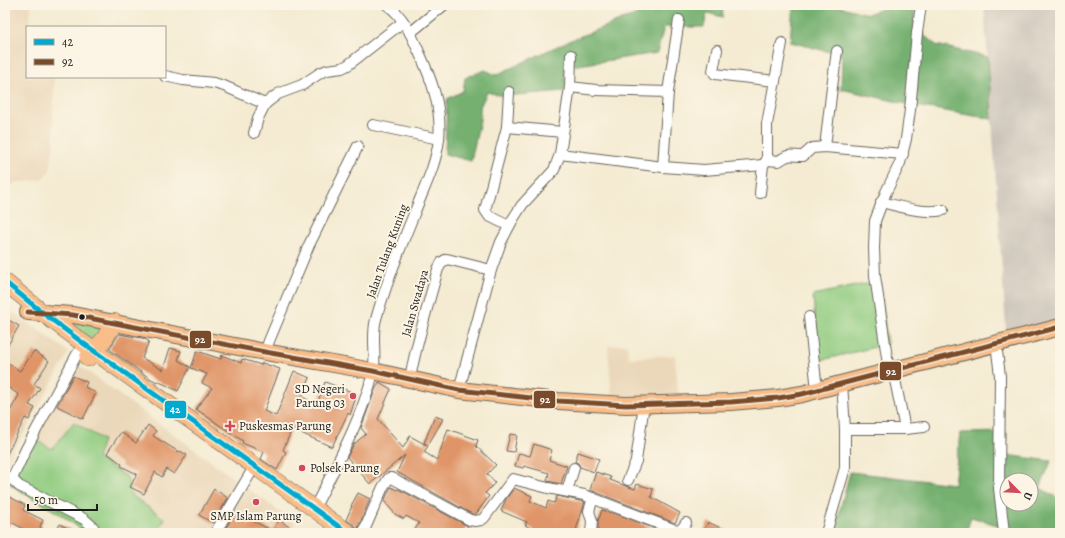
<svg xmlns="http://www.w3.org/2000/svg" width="1065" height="538" viewBox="0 0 1065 538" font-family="Alegreya,serif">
	<rect width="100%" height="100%" fill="#fcf5e5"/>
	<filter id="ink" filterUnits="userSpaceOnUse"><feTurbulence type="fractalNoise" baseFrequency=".025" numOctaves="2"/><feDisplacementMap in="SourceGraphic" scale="8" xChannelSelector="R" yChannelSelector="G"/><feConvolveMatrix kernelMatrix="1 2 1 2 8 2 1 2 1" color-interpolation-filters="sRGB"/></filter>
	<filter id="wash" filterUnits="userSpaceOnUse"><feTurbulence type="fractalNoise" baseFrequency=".012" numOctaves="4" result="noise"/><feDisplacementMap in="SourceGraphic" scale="16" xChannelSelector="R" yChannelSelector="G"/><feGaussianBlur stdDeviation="0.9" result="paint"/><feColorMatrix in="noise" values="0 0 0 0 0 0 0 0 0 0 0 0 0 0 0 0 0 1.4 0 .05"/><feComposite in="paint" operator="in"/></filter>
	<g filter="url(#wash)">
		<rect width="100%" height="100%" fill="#f4ebd2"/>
		<g fill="#ebd8ba">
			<polygon points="5,5 31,5 29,27 27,27 27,77 54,77 53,118 54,142 50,170 41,180 14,183 5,193"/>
			<polygon points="5,307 69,352 5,467"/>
			<polygon points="627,344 629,358 675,355 679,402 612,403 608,346"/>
			<polygon points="73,361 295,523 290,533 156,533 165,519 131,495 127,477 97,458 52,449 31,437"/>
		</g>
		<polygon fill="#cbc3b8" points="984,5 1060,5 1060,327 1007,343"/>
		<g fill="#91cc81" stroke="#56744e">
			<polygon points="880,281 887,344 818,361 813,295"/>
			<polygon points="72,319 102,325 104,331 96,342 68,325"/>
			<polygon points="74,422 103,440 97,458 127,477 131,495 165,519 156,533 86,533 63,516 6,482 31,437 52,449"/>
		</g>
		<g fill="#74b06f" stroke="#486646" fill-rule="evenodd">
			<polygon points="660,5 722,5 723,17 707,13 704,27 664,27 657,53 565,67 565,91 503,96 487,92 480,107 480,120 471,161 445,154 447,99 463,91 465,78 485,70 496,75 566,42"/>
			<polygon points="793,5 834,5 868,14 891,5 914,5 915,28 936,45 988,57 992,119 916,106 841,89 842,55 790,42"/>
			<path d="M1006 432V455L1051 461 1040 488 1060 499V533H1010V529L971 517 966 533H834L850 472 954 484 960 433ZM1007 480H1031V504H1007Z"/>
		</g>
		<g id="blocks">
			<g fill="#e09567">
				<polygon points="5,318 19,326 5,350"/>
				<polygon points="119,334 142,338 149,341 142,358 163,370 170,348 181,351 178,360 190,367 178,391 166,385 157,381 157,382 151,379 109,349"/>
				<polygon points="34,351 49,361 34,384 40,388 29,405 35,408 29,420 25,418 5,458 5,420 19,395 5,385 5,361 20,371"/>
				<polygon points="197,351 221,359 222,355 241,363 242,359 261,365 262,363 280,369 264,411 276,416 294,371 310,378 302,397 317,404 325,382 357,394 350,415 348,413 332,447 292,429 283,450 286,452 277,470 261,459 264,452 242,443 243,441 196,409 212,388 202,383 207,374 191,368"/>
				<polygon points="73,376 87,382 85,387 96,393 83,419 57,406"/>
				<polygon points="379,382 391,389 378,419 403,448 410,436 428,446 424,452 437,460 448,429 478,440 476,446 496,465 487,474 495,483 485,493 489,496 476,514 472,514 397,472 405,455 370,484 347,457 354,444 366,434 361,428 375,390"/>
				<polygon points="435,416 443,419 428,445 424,443"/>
				<polygon points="148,425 156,431 153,436 179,452 180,451 187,455 174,474 166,469 162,477 155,472 144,494 130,487 137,474 121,466 122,464 107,453 121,432 136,443"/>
				<polygon points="510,434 517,435 514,452 506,451"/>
				<polygon points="534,444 552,450 549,460 567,466 561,484 547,481 549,473 524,466 523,468 515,466 519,453 530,456"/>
				<polygon points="578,452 599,459 594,472 580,467 578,463 575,462"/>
				<polygon points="596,472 611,477 610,480 626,486 635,489 637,484 653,489 651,497 680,513 675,523 590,490"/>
				<polygon points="391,487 397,490 398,489 468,526 463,533 413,533 419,523 406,516 404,519 396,515 384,501"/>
				<polygon points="514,488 532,496 530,501 546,508 548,501 554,503 557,496 585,502 575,533 533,533 534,530 525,525 527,522 501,511 506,499"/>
				<polygon points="214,489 228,498 213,523 199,515"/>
				<polygon points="358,493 370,499 357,530 354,525 346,520 352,506 351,506"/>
				<polygon points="8,496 25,505 23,510 43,520 40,527 49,533 31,533 11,522 5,532 5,502"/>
				<polygon points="602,510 625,517 665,533 598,533 598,521"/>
				<polygon points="235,512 273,531 279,520 299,533 223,533"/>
				<polygon points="708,522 732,533 703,533"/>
				<polygon points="60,524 76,533 55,533"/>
			</g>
		</g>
	</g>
	<g filter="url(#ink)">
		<use href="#blocks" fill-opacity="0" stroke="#68645c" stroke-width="1"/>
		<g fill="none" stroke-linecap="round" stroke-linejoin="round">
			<g stroke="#68645c" stroke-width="12">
				<g id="minor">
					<polyline points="410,33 444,5"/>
					<polyline points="717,50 713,71 715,74 775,81"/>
					<polyline points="165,76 183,80 214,83 224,86 265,104 278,94 302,85 320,73 327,70 342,68 348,65 403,22"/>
					<polyline points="570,87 596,90 668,92"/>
					<polyline points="509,92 507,127 485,210 489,216 509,226"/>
					<polyline points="373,125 439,139"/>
					<polyline points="507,127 563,132"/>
					<polyline points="254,133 258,118 265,104"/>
					<polyline points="825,147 832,87 837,51"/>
					<polyline points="560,154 663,167 704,170 763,165"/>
					<path d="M767 160 779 161C790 153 791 156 803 156L812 148 825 147 903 154"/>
					<polyline points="663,167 668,92 679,20"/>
					<polyline points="760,193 763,165 767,160 767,124 782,43"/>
					<path d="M881 202C902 207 923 214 943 210"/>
					<polyline points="809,317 817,390"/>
					<polyline points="996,343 1000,376 999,488 1004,533"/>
					<polyline points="265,352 269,341 309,245 358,146"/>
					<polyline points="893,370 905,429"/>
					<polyline points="889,371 875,276 874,248 875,221 886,192 900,163 906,139 910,110 917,33 921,5"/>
					<path d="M410 378C417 341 428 305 438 269L442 262 447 259 491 270"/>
					<polyline points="459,390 491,270 501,242 513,219 522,205 554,170 560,154 570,87 571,55"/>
					<polyline points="845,429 905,429 924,427"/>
					<polyline points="12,479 19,486 84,519 93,527 97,533"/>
					<polyline points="5,480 12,479 26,449 83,343"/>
					<polyline points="628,480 636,461 644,404"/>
					<polyline points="567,491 574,468"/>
					<path d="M314 509C336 465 361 421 373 373 377 355 371 337 376 319 386 284 400 248 414 214 423 190 436 166 439 139 442 108 432 80 419 52 412 36 403 15 387 5"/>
					<polyline points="215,533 250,474"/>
					<polyline points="363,533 383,487 389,478 392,478 470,520 475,521 481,520 484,518 513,479 548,488 584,495 678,531 681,530 686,523"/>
					<polyline points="591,533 592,521 589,511 593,498"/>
					<polyline points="826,533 845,468 845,429 842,383"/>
				</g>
			</g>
			<g stroke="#68645c" stroke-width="18">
				<polyline id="primary" points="28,312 73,315 265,352 373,371 459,390 558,401 626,405 731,402 778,398 802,394 1060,327"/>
			</g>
			<g stroke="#68645c" stroke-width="18">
				<g id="trunk">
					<polyline points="5,282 43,313 83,343 348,533"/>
					<polyline points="88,358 105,338 114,322"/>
				</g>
			</g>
			<use href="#minor" stroke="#fff" stroke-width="10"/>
			<use href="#primary" stroke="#f8bd89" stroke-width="16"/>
			<use href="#trunk" stroke="#f8bd89" stroke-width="17"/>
			<g stroke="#fcf5e5" stroke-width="8">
				<polyline id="bus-1" points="5,282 43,313 83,343 348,533"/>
			</g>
			<g stroke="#fcf5e5" stroke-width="8">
				<polyline id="bus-2" points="28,312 73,315 265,352 373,371 459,390 558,401 626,405 731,402 778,398 802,394 1060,327"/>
			</g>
			<use href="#bus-1" stroke="#00a9ce" stroke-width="5"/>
			<use href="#bus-2" stroke="#7a4b2a" stroke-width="5"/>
		</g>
	</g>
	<circle fill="#1c1c1c" stroke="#fcf5e5" stroke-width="1.5" cx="82" cy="317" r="3.5"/>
	<g fill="#d1495b" stroke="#fcf5e5" stroke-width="1.5">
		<circle cx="353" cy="396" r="4"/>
		<path d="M228 420h4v4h4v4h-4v4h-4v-4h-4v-4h4z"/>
		<circle cx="302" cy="468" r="4"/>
		<circle cx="256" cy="502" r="4"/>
	</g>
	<g text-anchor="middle" stroke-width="4" stroke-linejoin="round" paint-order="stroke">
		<g font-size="12" fill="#1c1c1c" stroke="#fcf5e5">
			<text transform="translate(387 251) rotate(-70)" y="4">Jalan Tulang Kuning</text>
			<text transform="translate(415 303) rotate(-74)" y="4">Jalan Swadaya</text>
		</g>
		<g font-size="12" fill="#1c1c1c" stroke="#fcf5e5" text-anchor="start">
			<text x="345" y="393" text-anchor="end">SD Negeri<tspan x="345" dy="14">Parung 03</tspan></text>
			<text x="239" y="430">Puskesmas Parung</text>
			<text x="310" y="472">Polsek Parung</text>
			<text x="256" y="520" text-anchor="middle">SMP Islam Parung</text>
		</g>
	</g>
	<g stroke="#fcf5e5" stroke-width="1.5">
		<rect x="189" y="330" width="23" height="19" rx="4" fill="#7a4b2a"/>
		<rect x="879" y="361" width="23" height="20" rx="4" fill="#7a4b2a"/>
		<rect x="533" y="390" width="23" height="19" rx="4" fill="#7a4b2a"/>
		<rect x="164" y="400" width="23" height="19" rx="4" fill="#00a9ce"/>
	</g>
	<g font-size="11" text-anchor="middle" font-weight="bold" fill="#fff">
		<text x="200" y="343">92</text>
		<text x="891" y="375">92</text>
		<text x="545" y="403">92</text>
		<text x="175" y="413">42</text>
	</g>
	<rect width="1065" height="538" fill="none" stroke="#fcf5e5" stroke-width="20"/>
	<rect x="26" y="26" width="140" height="52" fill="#fcf5e5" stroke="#a29e95"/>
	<rect x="34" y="39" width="20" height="6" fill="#00a9ce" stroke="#a29e95"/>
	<text x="62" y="46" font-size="12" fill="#1c1c1c">42</text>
	<rect x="34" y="59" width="20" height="6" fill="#7a4b2a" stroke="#a29e95"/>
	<text x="62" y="66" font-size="12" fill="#1c1c1c">92</text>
	<g transform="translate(1019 492) rotate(114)"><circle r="19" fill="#fcf5e5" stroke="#a29e95"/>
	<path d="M0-3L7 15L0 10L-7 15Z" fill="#d1495b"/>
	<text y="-6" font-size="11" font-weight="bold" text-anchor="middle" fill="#1c1c1c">U</text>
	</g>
	<path d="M28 504v6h69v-6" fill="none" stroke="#1c1c1c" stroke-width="2"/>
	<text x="34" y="504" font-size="12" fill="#1c1c1c" stroke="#fcf5e5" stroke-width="3" paint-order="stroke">50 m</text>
</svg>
